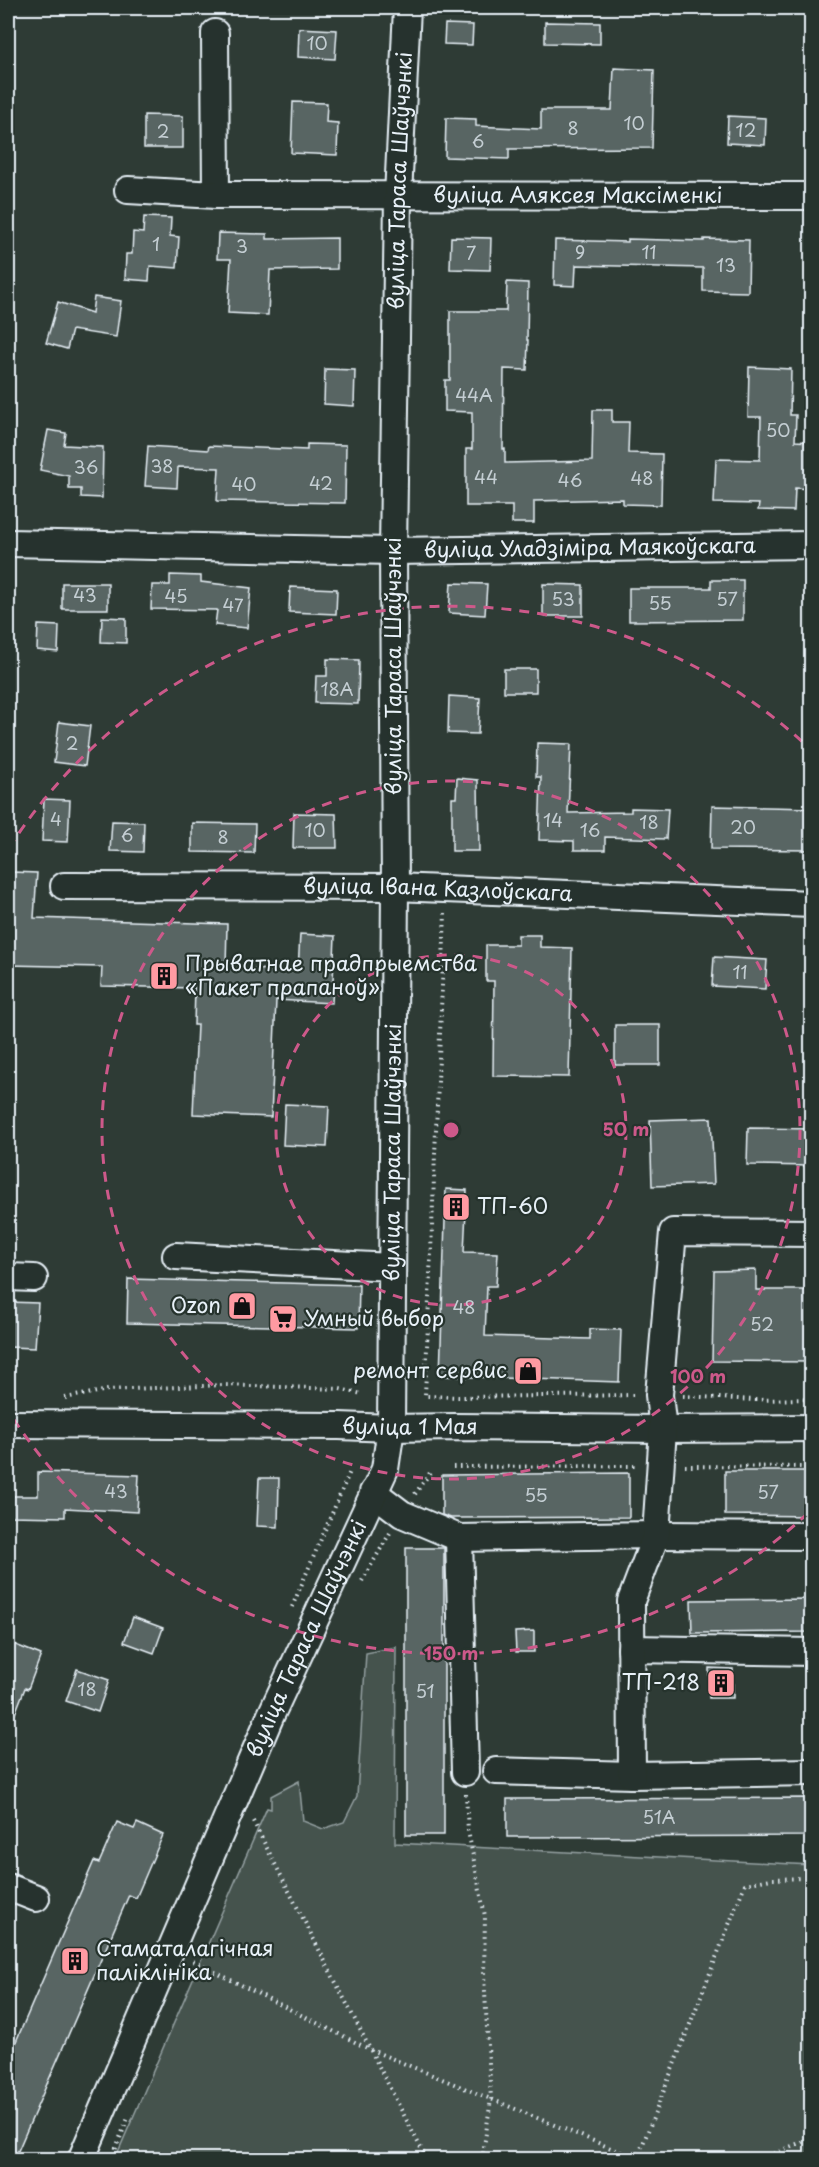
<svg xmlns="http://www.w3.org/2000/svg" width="819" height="2167" viewBox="0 0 819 2167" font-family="'Playpen Sans',sans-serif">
	<rect width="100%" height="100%" fill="#2e3b35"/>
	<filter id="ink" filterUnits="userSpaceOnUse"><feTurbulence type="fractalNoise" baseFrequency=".0167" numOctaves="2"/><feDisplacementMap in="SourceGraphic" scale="12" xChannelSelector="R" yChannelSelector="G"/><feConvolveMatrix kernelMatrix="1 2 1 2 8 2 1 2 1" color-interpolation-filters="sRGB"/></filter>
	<g filter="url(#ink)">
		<polygon fill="#45524e" stroke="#96a2a3" stroke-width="1.5" points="396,1647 395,1843 811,1865 811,2159 115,2159 267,1808 271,1809 271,1796 299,1781 303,1821 323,1829 344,1822 357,1796 366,1653"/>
		<g fill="#596563" stroke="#e8f1f8" stroke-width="1.5">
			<polygon points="545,22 600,23 600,44 545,43"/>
			<polygon points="445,24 473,25 472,45 444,44"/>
			<polygon points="299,28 337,30 335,59 298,57"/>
			<polygon points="614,68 654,70 652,148 509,149 509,159 445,157 446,118 476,119 476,126 541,129 541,110 612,110"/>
			<polygon points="293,102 327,103 326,122 338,123 337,155 291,153"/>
			<polygon points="144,115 183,116 183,148 144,148"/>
			<polygon points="728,116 766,118 765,145 727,143"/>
			<polygon points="144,217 171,218 170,236 179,237 177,268 150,266 149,281 125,279 126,254 132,254 133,232 143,233"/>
			<polygon points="218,233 267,234 267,239 337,238 337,269 270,270 268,315 228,313 231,259 217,259"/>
			<polygon points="451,237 491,238 490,270 450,269"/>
			<polygon points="628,239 704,241 704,239 749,240 748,292 703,291 703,268 576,265 575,286 554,285 555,240 628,242"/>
			<polygon points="507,282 528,283 527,340 528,340 527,370 504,369 503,449 505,449 505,463 592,461 593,410 612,410 612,422 629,422 628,453 662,454 661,505 623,504 623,499 534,501 534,523 512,523 512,506 466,506 466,449 472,449 472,412 445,411 445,380 450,380 450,311 506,311"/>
			<polygon points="94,297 121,301 116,337 72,330 67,349 46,343 58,302 92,313"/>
			<polygon points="749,367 791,369 790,415 796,415 795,441 812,442 812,489 795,488 794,511 758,510 759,504 714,503 716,459 760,460 761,417 748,417"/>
			<polygon points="325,369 355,370 354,406 324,404"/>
			<polygon points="48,430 66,433 64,445 103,447 102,498 81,497 81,489 69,489 69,476 40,470"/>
			<polygon points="307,444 346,445 345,503 217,501 219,468 178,467 177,488 145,486 148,446 208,450 209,446 307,450"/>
			<polygon points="170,575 201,576 201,582 251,588 247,628 215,625 217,610 151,609 152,585 170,585"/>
			<polygon points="711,580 743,580 743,620 629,621 629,588 711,588"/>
			<rect x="62" y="583" width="46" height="26"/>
			<polygon points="451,583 487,584 485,615 449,613"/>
			<polygon points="543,584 583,585 583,616 543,616"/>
			<polygon points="290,587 337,589 336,614 289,612"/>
			<polygon points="102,617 126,618 126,643 101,642"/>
			<polygon points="38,625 59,626 58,652 37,650"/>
			<polygon points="327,659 359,660 358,704 315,703 316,676 327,676"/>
			<rect x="504" y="669" width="32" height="23"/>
			<polygon points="449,696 480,698 478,734 448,733"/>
			<polygon points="59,722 90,726 85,766 54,762"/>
			<polygon points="537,743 571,744 568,813 631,812 631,808 668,809 666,839 605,837 605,850 574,850 574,841 539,840 541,777 536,777"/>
			<polygon points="457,778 478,780 479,851 452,851 452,798 456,798"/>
			<polygon points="44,799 70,800 68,842 42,841"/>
			<polygon points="712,806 812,808 812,850 711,849"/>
			<polygon points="294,813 336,814 337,848 293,848"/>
			<polygon points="112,821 144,822 143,852 110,851"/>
			<polygon points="192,823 255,824 254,853 192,852"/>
			<polygon points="12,872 37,873 34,918 227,924 226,968 298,971 300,934 335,936 332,1003 276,1000 271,1117 193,1114 197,1025 194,1025 195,988 101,986 102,967 8,965 8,917 10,917"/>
			<polygon points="518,935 540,935 540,947 572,948 569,1077 493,1076 494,981 486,981 486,945 518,945"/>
			<polygon points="714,957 767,960 765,989 712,986"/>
			<rect x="615" y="1025" width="45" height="40"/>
			<polygon points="285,1104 329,1106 327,1147 283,1145"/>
			<polygon points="711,1118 714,1184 652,1186 650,1120"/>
			<polygon points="748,1128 812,1129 812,1166 747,1165"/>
			<polygon points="446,1189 467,1190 464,1252 498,1253 496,1286 487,1286 485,1336 590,1339 590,1329 621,1330 619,1382 440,1376"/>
			<polygon points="756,1270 756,1290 812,1290 812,1362 712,1361 714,1271"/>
			<polygon points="128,1279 359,1285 358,1328 127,1323"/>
			<polygon points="8,1302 38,1303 35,1348 8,1347"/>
			<polygon points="725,1471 812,1471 812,1516 725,1515"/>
			<polygon points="38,1472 139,1475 137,1512 65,1508 65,1517 8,1516 8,1496 38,1496"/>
			<polygon points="629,1473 629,1517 451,1518 442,1515 442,1475"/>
			<polygon points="259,1478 279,1478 278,1527 257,1526"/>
			<rect x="406" y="1548" width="38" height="287"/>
			<polygon points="812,1599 812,1632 692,1633 691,1600"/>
			<polygon points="133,1617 163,1628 154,1653 124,1642"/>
			<polygon points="534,1631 534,1652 516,1652 515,1632"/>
			<polygon points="8,1642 41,1655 28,1689 25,1688 9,1729"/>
			<polygon points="709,1668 733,1669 733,1698 709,1698"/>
			<polygon points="77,1669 109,1680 98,1712 66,1701"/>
			<polygon points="812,1798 812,1836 507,1837 507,1799"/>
			<polygon points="117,1822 134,1829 137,1823 163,1835 136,1898 129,1895 14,2160 8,2160 8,2060 94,1861 99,1863"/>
		</g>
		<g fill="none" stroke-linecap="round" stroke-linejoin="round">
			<g stroke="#e8f1f8" stroke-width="30">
				<g id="minor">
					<polyline points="215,33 216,195"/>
					<path id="s1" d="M128 190 216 195 812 196"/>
					<path id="s2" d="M8 543 393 551 812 545"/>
					<path id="s3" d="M64 886 395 887 812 904"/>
					<polyline points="176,1256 392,1267"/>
					<polyline points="8,1277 34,1278"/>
					<path id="s4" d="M8 1424 339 1426 391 1428 455 1427 663 1429 812 1428"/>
					<polyline points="373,1492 402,1514 459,1538 656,1535 812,1536"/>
					<polyline points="459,1538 465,1772"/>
					<polyline points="631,1649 812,1652"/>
					<polyline points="496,1771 632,1775 812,1772"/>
					<polyline points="632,1775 631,1601 656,1535 663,1429 659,1395 673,1232 812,1233"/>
					<polyline points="8,1887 36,1898"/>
					<path id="s5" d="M81 2160 270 1717 385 1469 391 1428 395 887 393 551 398 196 407 8"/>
				</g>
			</g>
			<g stroke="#e8f1f8" stroke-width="4" stroke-dasharray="1.5 4.5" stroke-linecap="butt">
				<polyline points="445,913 425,1396 458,1397 637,1395"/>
				<polyline points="683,1396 755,1400 812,1399"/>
				<polyline points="65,1398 108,1390 224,1385 340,1389 362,1394"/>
				<polyline points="685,1466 812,1467"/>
				<polyline points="453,1467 638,1466"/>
				<polyline points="415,1494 432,1470"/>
				<polyline points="362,1581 390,1533"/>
				<polyline points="292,1607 351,1469"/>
				<polyline points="466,1794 468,1831 485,1916 484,1975 491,2099 482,2160"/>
				<polyline points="253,1821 427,2160"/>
				<polyline points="193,1961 371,2050 640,2160"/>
				<polyline points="637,2159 745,1884 771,1879 812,1878"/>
				<polyline points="111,2160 128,2118"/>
				<polyline points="757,2160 812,2138"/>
			</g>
			<use href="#minor" stroke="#26332d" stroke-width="26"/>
		</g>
	</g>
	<g fill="none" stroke="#cd598a" stroke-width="3" stroke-dasharray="10 8">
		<circle cx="451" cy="1130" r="175"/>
		<circle cx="451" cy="1130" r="349"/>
		<path d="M808 1513A524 524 0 0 1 9 1412M9 848A524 524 0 0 1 808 747"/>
	</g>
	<defs>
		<g id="building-square" transform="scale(1.5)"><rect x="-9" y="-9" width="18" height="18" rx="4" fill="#ff9aa2" stroke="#26332d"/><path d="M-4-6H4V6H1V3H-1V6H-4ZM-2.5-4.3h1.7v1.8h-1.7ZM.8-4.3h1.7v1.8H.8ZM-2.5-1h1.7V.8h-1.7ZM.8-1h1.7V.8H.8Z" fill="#111"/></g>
		<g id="shop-square" transform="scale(1.5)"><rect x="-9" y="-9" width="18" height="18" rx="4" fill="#ff9aa2" stroke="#26332d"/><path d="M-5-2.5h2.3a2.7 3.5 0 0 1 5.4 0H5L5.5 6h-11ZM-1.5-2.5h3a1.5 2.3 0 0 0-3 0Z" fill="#111"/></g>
		<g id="supermarket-square" transform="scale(1.5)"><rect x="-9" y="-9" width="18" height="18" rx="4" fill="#ff9aa2" stroke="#26332d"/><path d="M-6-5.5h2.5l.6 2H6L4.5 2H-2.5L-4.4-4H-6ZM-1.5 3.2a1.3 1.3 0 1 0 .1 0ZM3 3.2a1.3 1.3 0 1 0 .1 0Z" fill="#111"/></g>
	</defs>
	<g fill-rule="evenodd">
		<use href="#building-square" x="164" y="976"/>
		<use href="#building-square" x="456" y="1207"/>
		<use href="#shop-square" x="242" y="1306"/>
		<use href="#supermarket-square" x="283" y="1319"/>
		<use href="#shop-square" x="528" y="1371"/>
		<use href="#building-square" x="721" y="1683"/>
		<use href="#building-square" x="75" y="1961"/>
	</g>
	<g text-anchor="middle" stroke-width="4.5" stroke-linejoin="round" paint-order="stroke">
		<g font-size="18" fill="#c4ced3">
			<text x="317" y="50">10</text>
			<text x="634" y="130">10</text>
			<text x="573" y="135">8</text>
			<text x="746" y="137">12</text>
			<text x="163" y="138">2</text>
			<text x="478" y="148">6</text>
			<text x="156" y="251">1</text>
			<text x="242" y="253">3</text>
			<text x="580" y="259">9</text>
			<text x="649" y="259">11</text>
			<text x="471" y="260">7</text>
			<text x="726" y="272">13</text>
			<text x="474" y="402">44А</text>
			<text x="778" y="437">50</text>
			<text x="162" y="473">38</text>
			<text x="86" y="474">36</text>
			<text x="486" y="484">44</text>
			<text x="642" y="485">48</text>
			<text x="570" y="487">46</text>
			<text x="321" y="490">42</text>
			<text x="244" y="491">40</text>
			<text x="85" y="602">43</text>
			<text x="176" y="603">45</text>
			<text x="563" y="606">53</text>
			<text x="727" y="606">57</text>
			<text x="660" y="610">55</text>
			<text x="233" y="612">47</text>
			<text x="337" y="696">18А</text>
			<text x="72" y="750">2</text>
			<text x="56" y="826">4</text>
			<text x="553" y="827">14</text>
			<text x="649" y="829">18</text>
			<text x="743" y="834">20</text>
			<text x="315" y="837">10</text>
			<text x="590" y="837">16</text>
			<text x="127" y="842">6</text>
			<text x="223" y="844">8</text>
			<text x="740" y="979">11</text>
			<text x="464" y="1314">48</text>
			<text x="762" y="1331">52</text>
			<text x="116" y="1498">43</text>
			<text x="768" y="1499">57</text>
			<text x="536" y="1502">55</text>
			<text x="87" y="1696">18</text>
			<text x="425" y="1698">51</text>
			<text x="659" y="1824">51А</text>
		</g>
		<g font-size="21" fill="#e8f1f8" stroke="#26332d">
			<text dy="7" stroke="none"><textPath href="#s5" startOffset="2044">вуліца Тараса Шаўчэнкі</textPath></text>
			<text dy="7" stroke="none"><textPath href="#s1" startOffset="450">вуліца Аляксея Максіменкі</textPath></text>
			<text dy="7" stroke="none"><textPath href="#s2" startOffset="582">вуліца Уладзіміра Маякоўскага</textPath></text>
			<text transform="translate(394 666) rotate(-90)" y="7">вуліца Тараса Шаўчэнкі</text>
			<text dy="7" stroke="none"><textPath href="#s3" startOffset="374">вуліца Івана Казлоўскага</textPath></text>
			<text dy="7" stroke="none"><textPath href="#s5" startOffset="1072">вуліца Тараса Шаўчэнкі</textPath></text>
			<text dy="7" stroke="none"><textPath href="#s4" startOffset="402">вуліца 1 Мая</textPath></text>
			<text dy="7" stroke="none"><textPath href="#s5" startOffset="568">вуліца Тараса Шаўчэнкі</textPath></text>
		</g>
		<g font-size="21" fill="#e8f1f8" stroke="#26332d" text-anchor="start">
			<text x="185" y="971">Прыватнае прадпрыемства<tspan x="185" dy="24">«Пакет прапаноў»</tspan></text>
			<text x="477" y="1214">ТП-60</text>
			<text x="221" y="1313" text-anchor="end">Ozon</text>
			<text x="304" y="1326">Умный выбор</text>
			<text x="507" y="1378" text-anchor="end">ремонт сервис</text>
			<text x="700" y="1690" text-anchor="end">ТП-218</text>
			<text x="96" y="1956">Стаматалагічная<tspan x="96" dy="24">паліклініка</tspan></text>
		</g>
	</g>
	<circle cx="451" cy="1130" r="9" fill="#cd598a" stroke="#26332d" stroke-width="3"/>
	<g font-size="18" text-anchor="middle" font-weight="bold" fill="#cd598a" stroke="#26332d" stroke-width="4.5" stroke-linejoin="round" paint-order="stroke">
		<text x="626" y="1136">50 m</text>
		<text x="698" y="1383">100 m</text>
		<text x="451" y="1660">150 m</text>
	</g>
	<rect width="819" height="2167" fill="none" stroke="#26332d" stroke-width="30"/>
	<rect x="15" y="15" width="789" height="2137" fill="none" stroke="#e8f1f8" stroke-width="2" filter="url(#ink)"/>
</svg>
